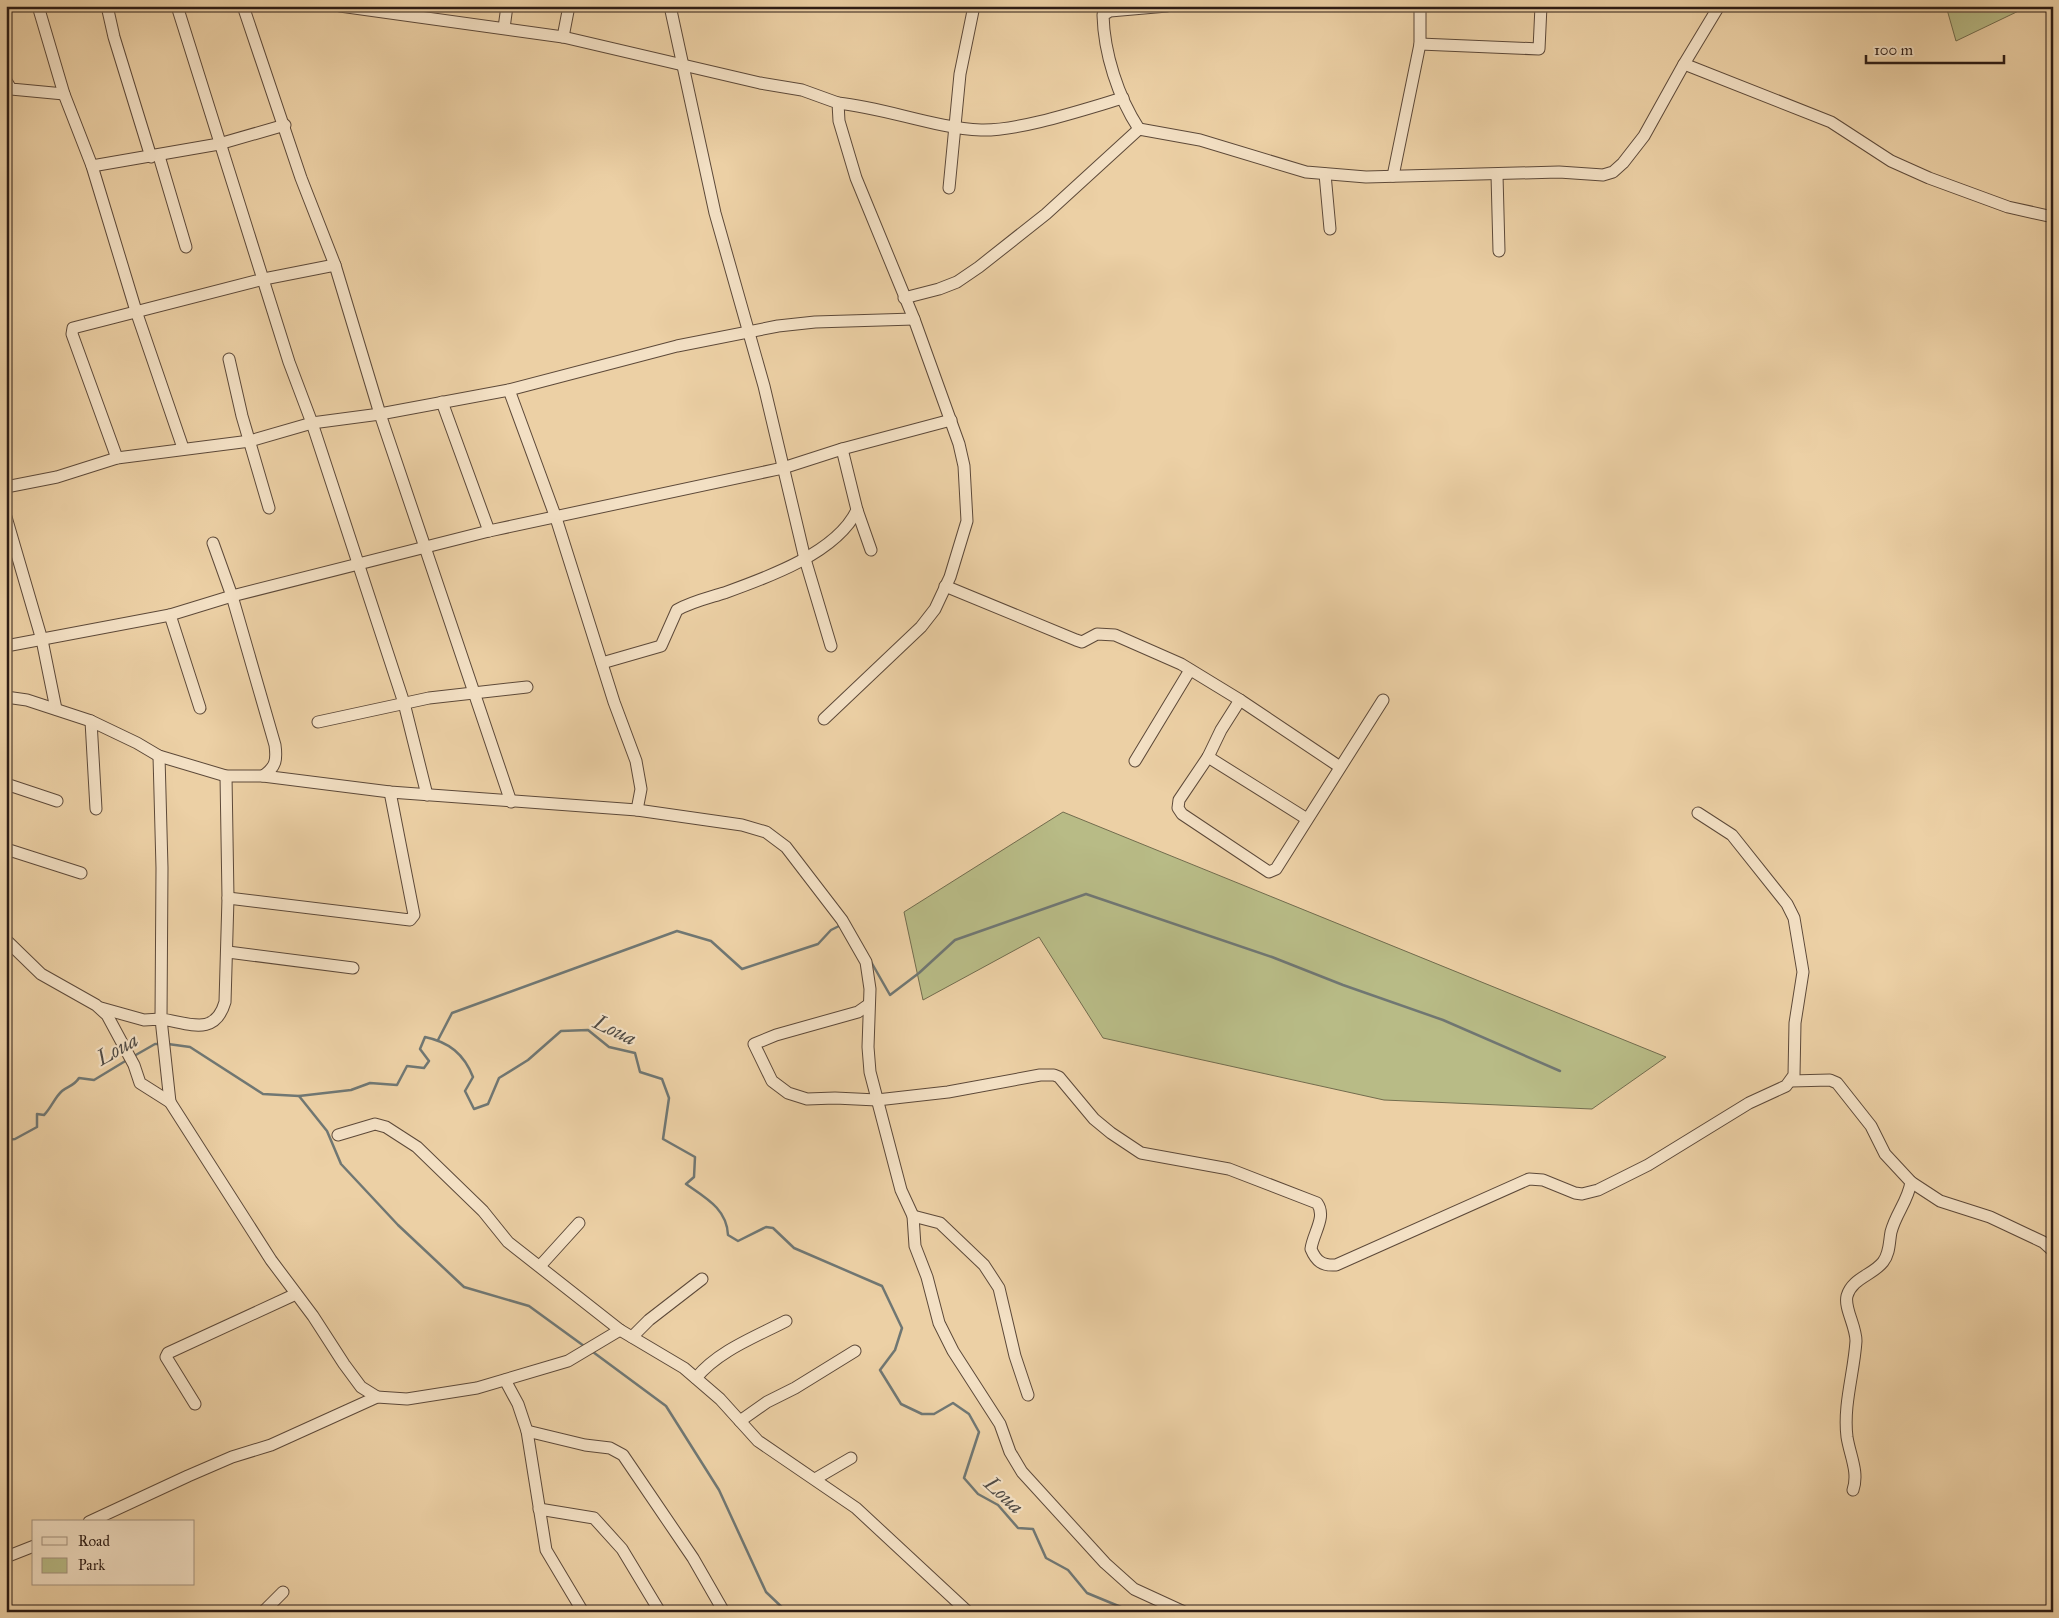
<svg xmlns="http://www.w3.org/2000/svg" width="2059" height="1618" viewBox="0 0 2059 1618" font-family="'IM FELL Great Primer',serif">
	<rect width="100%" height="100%" fill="#ecd0a5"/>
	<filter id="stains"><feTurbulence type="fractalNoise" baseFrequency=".004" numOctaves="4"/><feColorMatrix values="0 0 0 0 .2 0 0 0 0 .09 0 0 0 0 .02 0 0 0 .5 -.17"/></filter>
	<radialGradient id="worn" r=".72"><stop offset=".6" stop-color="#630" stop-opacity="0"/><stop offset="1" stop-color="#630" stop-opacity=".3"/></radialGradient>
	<g fill="#b8bb86" stroke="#726c4e">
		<polygon points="1946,6 2029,6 1956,41"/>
		<polygon points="1063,812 1666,1057 1592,1109 1384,1100 1103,1038 1039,937 923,1000 904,912"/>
	</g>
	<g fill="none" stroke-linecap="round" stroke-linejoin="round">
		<g stroke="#707773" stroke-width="2.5">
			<polyline points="870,960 890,995 919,973 955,940 1086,894 1272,957 1343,985 1443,1020 1560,1071"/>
			<polyline points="438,1040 452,1013 677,931 711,941 742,969 818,944 831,930 841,925"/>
			<path d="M168 1044 190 1047 263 1094 299 1096 351 1090 370 1083 397 1085 407 1066 424 1068 429 1061 420 1049 425 1037C449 1042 464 1054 473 1077L465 1091 474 1109 488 1104 499 1078 528 1060 561 1031 588 1030 609 1047 635 1053 640 1072 662 1079 669 1098 663 1139 695 1157 694 1177 686 1184C706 1198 727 1209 728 1235L738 1241 766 1227 773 1228 794 1248 882 1286 902 1328 895 1350 880 1370 901 1404 922 1414H934L953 1403 969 1414 979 1432 964 1478 978 1494 998 1505 1018 1528 1033 1529 1046 1558 1068 1570 1087 1593 1133 1612"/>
			<polyline points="134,1056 155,1044 160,1044"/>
			<polyline points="299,1096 327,1131 341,1164 398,1225 464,1287 529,1306 584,1346"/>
			<path d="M6 1140 15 1139 37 1127V1114L44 1115C51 1108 55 1097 62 1091 68 1086 74 1086 79 1078L94 1080 127 1060"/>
			<polyline points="593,1352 666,1406 719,1490 766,1592 787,1612"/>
		</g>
		<g stroke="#5d4939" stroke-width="13">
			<g id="street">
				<polyline points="38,6 64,94 92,166 136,311 183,448"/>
				<polyline points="107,6 114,37 151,157"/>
				<polyline points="177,6 289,362 312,423 404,703 427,795"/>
				<polyline points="243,6 301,178 335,265 380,414 511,802"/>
				<polyline points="340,6 563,37 760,83 802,90 838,103 839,121 856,178 914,319 959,444 964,466 967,521 950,577 935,609 921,627 824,719"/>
				<polyline points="670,6 715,213 764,386 805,559 831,646"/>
				<polyline points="504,28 507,6"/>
				<polyline points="563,37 569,6"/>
				<polyline points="1420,44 1539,49 1541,6"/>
				<polyline points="1684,64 1831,122 1891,161 1929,178 2008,207 2053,217"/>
				<polyline points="6,81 11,89 64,94"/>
				<path d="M838 103C886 108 935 128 981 130 1020 131 1085 109 1123 98"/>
				<path d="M1139 129C1118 97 1104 53 1103 15L1110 11 1167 6"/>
				<polyline points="159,156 186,247"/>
				<polyline points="92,166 219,144 285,125"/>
				<polyline points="1325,174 1330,229"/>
				<polyline points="1497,175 1499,251"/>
				<polyline points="1393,176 1420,44 1420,6"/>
				<polyline points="949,188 960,74 974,6"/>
				<polyline points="904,298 939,289 957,282 979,267 1046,214 1139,129 1200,140 1306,172 1366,177 1559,172 1603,175 1613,172 1623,163 1644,136 1684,64 1719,6"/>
				<polyline points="229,359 242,416 269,508"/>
				<polyline points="509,390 556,518 614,702 636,761 641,789 637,810"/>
				<polyline points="442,402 489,531"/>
				<polyline points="842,449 857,510 871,550"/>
				<polyline points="117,458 72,334 73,328 264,279 335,265"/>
				<polyline points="6,487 57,477 117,458 250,441 312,423 380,414 509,390 677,346 778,326 815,322 914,319"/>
				<polyline points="6,517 42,640 56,709"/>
				<path d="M213 543 232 596 275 745C277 760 276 767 263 776"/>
				<polyline points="945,586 1076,640 1082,642 1097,634 1115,635 1181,664 1240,700 1340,767"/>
				<polyline points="170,615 200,708"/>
				<polyline points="6,646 170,615 232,596 489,531 783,468 842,449 951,420"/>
				<path d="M602 663 661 646 677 610C691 602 708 598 724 593 766 578 837 553 857 510"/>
				<polyline points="6,697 27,700 91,721 137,743 159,756 226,776 263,776 390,792 637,810 742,825 766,832 786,847 842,920 866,962 870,989 868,1047 870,1072 901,1190 913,1216 915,1246 927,1277 939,1323 953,1351 1000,1424 1010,1452 1022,1472 1105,1563 1134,1589 1184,1612"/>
				<polyline points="1240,700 1221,730 1208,757 1179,800 1178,808 1182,814 1269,872 1276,869 1383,700"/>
				<polyline points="91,721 96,809"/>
				<polyline points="318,722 429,698 527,687"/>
				<path d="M159 756 162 868 161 1019C189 1023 215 1037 225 1002L228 898 226 776"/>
				<polyline points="1208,757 1307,819"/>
				<polyline points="1135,761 1190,670"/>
				<polyline points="6,784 57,801"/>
				<polyline points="6,849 81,873"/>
				<polyline points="228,898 410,920 414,915 390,792"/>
				<polyline points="6,940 41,974 96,1005 107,1015 134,1065 140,1083 170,1102 271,1260 313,1316 344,1364 361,1387 377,1397"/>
				<polyline points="228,952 353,968"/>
				<path d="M868 1005 858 1012 776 1035 754 1044 772 1081 788 1093 807 1099 835 1098 877 1100 948 1092 1040 1075H1054L1059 1077 1094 1119 1111 1133 1141 1153 1229 1169 1317 1203C1327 1217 1313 1233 1311 1249 1316 1261 1322 1266 1336 1265L1529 1179 1543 1180 1575 1193 1582 1194 1598 1190 1648 1165 1749 1103 1786 1086 1794 1075 1795 1023 1803 972 1794 918 1787 904 1732 835 1698 813"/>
				<polyline points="101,1008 144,1020 161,1019 170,1102"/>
				<polyline points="1791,1081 1830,1080 1837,1083 1871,1126 1885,1154 1911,1182 1940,1201 1990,1217 2043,1242 2053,1251"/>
				<polyline points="338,1135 375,1124 386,1127 417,1147 483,1211 508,1242 620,1330 684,1368 720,1399 758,1441 856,1508 968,1612"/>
				<polyline points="913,1216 940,1223 984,1265 999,1288 1015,1356 1028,1395"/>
				<polyline points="540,1266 579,1223"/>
				<polyline points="632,1337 649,1320 702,1279"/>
				<path d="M696 1378C718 1351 755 1337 786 1321"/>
				<polyline points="505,1380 518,1404 527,1431 546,1550 583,1612"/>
				<polyline points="195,1404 166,1357 168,1353 296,1294"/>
				<polyline points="740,1421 767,1402 795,1388 855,1351"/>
				<polyline points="527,1431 585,1445 610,1448 623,1455 693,1558 724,1612"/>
				<polyline points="815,1479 851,1458"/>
				<path d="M1853 1490C1859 1472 1850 1456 1847 1437 1843 1405 1854 1373 1856 1341 1856 1326 1844 1308 1847 1296 1852 1278 1873 1275 1883 1262 1890 1253 1889 1242 1891 1232 1896 1213 1908 1201 1911 1182"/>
				<polyline points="539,1509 594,1518 622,1549 660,1612"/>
				<polyline points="89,1522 188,1476 232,1457 271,1445 377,1397 407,1399 477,1388 568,1361 620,1330"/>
				<polyline points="6,1557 34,1546"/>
				<polyline points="263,1612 283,1592"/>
			</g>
		</g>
		<use href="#street" stroke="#f3e0c4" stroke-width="11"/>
	</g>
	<g text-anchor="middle" stroke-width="4.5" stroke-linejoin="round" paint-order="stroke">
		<g font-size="21" font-style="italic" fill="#4f4a44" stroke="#f3e0c4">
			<text transform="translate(615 1030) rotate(25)" y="7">Loua</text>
			<text transform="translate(117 1049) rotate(-30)" y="7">Loua</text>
			<text transform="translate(1004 1495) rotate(42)" y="7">Loua</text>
		</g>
	</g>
	<rect width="2059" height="1618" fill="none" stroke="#ecd0a5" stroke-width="25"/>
	<rect x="8" y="8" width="2044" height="1603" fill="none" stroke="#2d1c15" stroke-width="2.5"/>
	<rect x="12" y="12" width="2034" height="1593" fill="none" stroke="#2d1c15"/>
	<rect x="32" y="1520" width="162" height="65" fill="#f3e0c4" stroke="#a4927e"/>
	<rect x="42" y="1537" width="25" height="8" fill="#f3e0c4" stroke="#a4927e"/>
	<text x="78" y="1546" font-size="15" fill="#2d1c15">Road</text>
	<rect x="42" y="1558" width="25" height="15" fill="#b8bb86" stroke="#a4927e"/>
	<text x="78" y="1570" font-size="15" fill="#2d1c15">Park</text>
	<path d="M1866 55v8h138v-8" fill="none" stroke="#2d1c15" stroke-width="2.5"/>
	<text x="1874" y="55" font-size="15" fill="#2d1c15" stroke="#f3e0c4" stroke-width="4" paint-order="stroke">100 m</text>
	<rect width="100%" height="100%" filter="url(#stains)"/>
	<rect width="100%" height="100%" fill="url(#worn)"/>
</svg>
